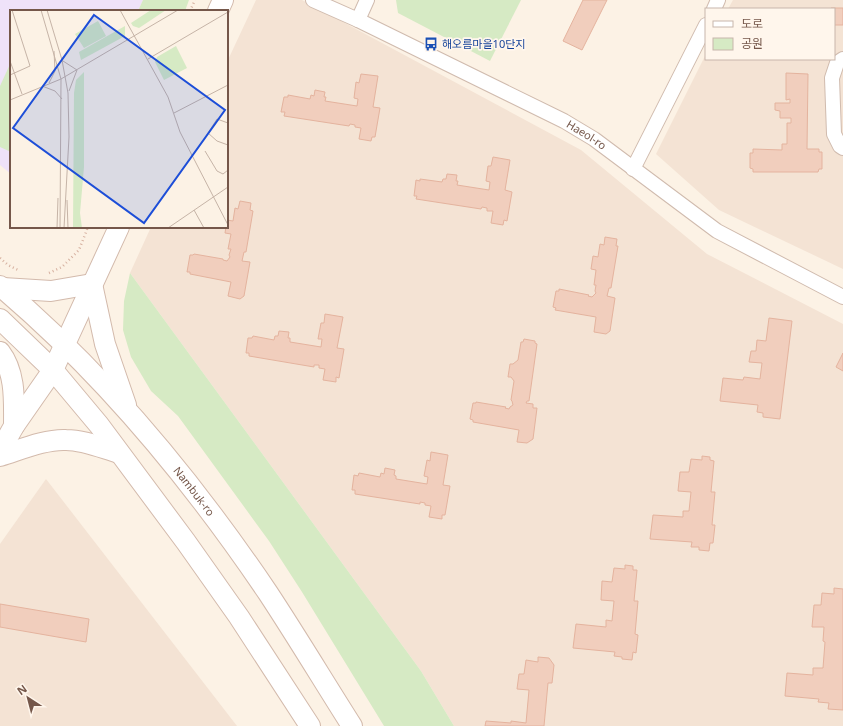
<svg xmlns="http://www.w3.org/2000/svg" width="843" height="726" viewBox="0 0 843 726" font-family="'Noto Sans','Noto Sans KR',sans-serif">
	<rect width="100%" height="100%" fill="#fcf2e5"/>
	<g fill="#f4e3d4">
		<polygon points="256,0 302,0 581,150 707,254 843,324 843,726 454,726 421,671 130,273 151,227 227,227 227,62"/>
		<polygon points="733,0 843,0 843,269 719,210 656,154 706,54 706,59 834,59 834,9 728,9"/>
		<polygon points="46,479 237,726 0,726 0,544"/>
	</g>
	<polygon fill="#efe2f9" points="0,0 143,0 138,11 11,11 11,174 0,165"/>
	<g fill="#d6eac4">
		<polygon points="143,0 189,0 185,11 138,11"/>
		<polygon points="396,0 521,0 490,61 398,13"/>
		<polygon points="11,62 11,152 0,147 0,86"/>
		<polygon points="130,273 421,671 454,726 384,726 302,592 269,541 178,416 151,391 131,357 123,330 124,301"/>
	</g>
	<g fill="#f1cebd" stroke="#e4b39e">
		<polygon points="583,0 607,0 582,50 563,41"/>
		<polygon points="831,8 843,8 843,25 834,25 834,9 831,9"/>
		<polygon points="786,73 808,74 807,149 819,149 819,152 822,152 822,169 819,169 818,172 753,172 753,169 750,168 750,153 753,153 753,149 782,150 782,144 787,144 787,123 791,123 791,118 780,118 780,111 775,110 775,103 790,103 790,99 786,100"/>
		<polygon points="361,74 378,76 373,107 380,108 375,137 372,137 371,141 359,139 361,128 355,127 355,125 350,124 349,126 284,116 285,112 281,112 284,97 288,97 288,95 310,99 311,95 314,96 315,90 325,92 324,97 326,97 325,101 357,106 358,99 354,98 356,82 359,83"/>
		<polygon points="493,157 510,160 505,190 512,192 507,221 504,220 503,225 491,223 493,211 487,211 487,208 482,207 481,209 416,199 417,196 414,196 416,180 420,181 420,179 442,182 443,179 446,179 447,174 457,175 456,181 458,181 457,185 489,190 490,182 486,181 488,166 491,166"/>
		<polygon points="240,201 251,203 250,210 253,211 246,252 244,252 242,261 250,262 244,296 240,299 228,296 231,282 190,274 190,272 187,272 190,255 193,255 194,254 223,259 223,260 227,261 230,257 229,255 231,249 228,249 231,234 225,233 227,220 233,221 235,208 238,209"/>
		<polygon points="605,237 617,239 616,246 618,246 611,288 609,288 607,296 615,298 610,331 606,334 594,332 596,317 555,310 556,308 553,307 556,291 559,291 559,289 589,295 588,296 592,297 596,293 595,291 596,285 594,285 596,270 591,269 593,256 598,257 600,244 604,245"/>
		<polygon points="325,314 343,317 337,348 344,349 339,378 336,377 336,382 323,380 325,369 319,368 319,365 314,365 314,367 249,356 249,353 246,353 248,338 252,338 253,336 274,340 275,336 278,336 279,331 289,332 288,338 290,338 290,342 321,347 322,339 318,339 321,323 324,323"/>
		<polygon points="769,318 792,321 780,419 763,417 763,413 757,412 758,405 720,401 723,378 743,380 744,377 760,379 762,363 749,362 751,351 756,351 757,340 766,341"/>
		<polygon points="524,339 535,341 535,343 537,344 529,401 527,401 526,403 533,404 533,408 537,408 533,439 527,443 517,442 519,430 473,422 473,420 470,419 473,403 476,403 476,402 506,407 505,408 509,409 510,407 513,405 512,401 511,400 514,381 511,377 508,377 510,364 513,364 518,360 521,342 523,342"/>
		<polygon points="843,353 843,371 836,367"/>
		<polygon points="431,452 448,455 443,485 450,486 445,515 442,515 442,519 429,517 431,506 425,505 425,503 420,502 420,504 355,494 355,490 352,490 354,475 358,476 359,473 380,477 381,473 384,474 385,468 395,470 394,475 396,476 396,479 427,484 428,477 424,476 427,460 430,461"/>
		<polygon points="702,456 710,457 710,460 714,461 711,492 715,492 712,525 715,525 713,543 710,543 709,551 699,550 699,547 691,547 692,542 650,539 653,515 683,517 683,511 689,511 691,492 678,491 680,472 689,472 691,459 702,460"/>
		<polygon points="625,565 633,566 633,570 637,570 634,601 638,601 635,634 638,635 636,653 633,652 632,660 622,659 622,657 614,656 615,652 573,648 576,624 606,627 606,620 612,621 614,601 601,600 602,581 612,582 614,568 625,569"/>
		<polygon points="834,588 843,589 843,710 828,709 829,703 818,702 819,699 785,696 787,673 813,675 813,668 823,668 825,642 823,641 824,627 812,627 814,605 821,605 822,593 834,594"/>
		<polygon points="0,604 89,619 86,642 0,627"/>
		<polygon points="538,657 549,658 554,665 552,683 548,683 544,726 485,726 486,721 511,723 511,721 526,723 529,690 517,689 519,674 524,674 526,660 538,662"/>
	</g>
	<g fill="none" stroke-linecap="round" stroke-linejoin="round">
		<g stroke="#d0bbae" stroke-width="16">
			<g id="street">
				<path id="s1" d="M313 0 358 20 564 121 594 139 717 231 843 297"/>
				<polyline points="714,9 718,0"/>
				<polyline points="358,20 367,0"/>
				<polyline points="843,59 837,63 832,78 834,134 840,146 843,148"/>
				<polyline points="633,169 706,25"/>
			</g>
		</g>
		<g stroke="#d3baac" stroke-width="22">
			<g id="secondary">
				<polyline points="218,11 223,0"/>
				<path id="s2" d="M0 286C102 372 193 482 268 593 297 637 324 682 352 726"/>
				<polyline points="3,288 51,291 92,284 105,344 126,405"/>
				<polyline points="0,319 53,370 99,425 186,542 239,617 310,726"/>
				<path d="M0 352C16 373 14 401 14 426"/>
				<polyline points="0,451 14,426 53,370 119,227"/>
				<path d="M0 456C20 450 45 439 66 440 84 440 102 448 119 453"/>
			</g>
		</g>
		<g stroke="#d6b1a0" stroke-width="2.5" stroke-dasharray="1 3" stroke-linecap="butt">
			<polyline points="190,11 195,0"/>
			<polyline points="0,258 8,265 18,270"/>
			<polyline points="49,273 62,267 79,250 88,227"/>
		</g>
		<use href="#street" stroke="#fff" stroke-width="14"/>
		<use href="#secondary" stroke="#fff" stroke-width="20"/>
	</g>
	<defs>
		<g id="bus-bare" transform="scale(1.08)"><path d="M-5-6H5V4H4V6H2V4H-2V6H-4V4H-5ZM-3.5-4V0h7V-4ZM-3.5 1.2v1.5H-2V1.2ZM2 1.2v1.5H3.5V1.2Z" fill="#1a4fb4" stroke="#fff6ec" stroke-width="2.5" paint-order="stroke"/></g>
	</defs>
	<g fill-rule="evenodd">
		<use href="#bus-bare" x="431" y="44"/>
	</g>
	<g text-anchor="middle" stroke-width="3.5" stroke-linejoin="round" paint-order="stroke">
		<g font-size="11" fill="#164399" stroke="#fff6ec" text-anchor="start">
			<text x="442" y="48">해오름마을10단지</text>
		</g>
		<g font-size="11" fill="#75574a" stroke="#fff6ec">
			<text dy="4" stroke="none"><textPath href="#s1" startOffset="305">Haeol-ro</textPath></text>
			<text dy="4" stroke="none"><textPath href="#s2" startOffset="283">Nambuk-ro</textPath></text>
		</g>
	</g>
	<g transform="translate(10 10)">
		<rect width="218" height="218" fill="#fcf2e5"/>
		<path d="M141 0H156L129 18 123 16 121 13ZM88 11 96 26 74 38 65 24ZM115 16V26L71 50 69 42ZM166 36 177 58 154 70 145 52 147 47ZM74 62V157L70 203 72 218H63L64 83 66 70Z" fill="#d6eac4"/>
		<path fill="none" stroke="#c6b4a7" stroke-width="1" d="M31 0 51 69 50 218M37 0 52 50 58 83 59 127 54 218M110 0 158 87 170 122 218 215M138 49 218 2M0 51 12 84M53 51 67 60 59 81M0 65 20 56 2 0M39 73 45 61 44 41M32 76 45 81 52 89M0 90 51 69 168 0M164 103 218 75M218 113 207 109 198 123 207 131 218 135M195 141 207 161 213 164 218 160M57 190 58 218M184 200 194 218M47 218 48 188M158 218 218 177"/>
		<path fill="#1d4ed8" fill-opacity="0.15" stroke="#1d4ed8" stroke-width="2" d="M84 5 215 100 134 213 3 118Z"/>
		<rect width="218" height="218" fill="none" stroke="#75574a" stroke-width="2"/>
	</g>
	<rect x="705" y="8" width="130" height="52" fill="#fff6ec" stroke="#c8b6ab"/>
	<rect x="713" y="21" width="20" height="6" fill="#ffffff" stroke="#c8b6ab"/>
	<text x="741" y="28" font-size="12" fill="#75574a">도로</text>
	<rect x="713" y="38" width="20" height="12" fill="#d6eac4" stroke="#c8b6ab"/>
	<text x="741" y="48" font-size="12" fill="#75574a">공원</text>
	<g transform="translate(28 698) rotate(324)" stroke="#fff6ec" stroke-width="3" paint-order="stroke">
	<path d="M0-3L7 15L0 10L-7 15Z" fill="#75574a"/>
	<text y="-6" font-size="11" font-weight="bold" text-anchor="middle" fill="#75574a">N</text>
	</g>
</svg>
